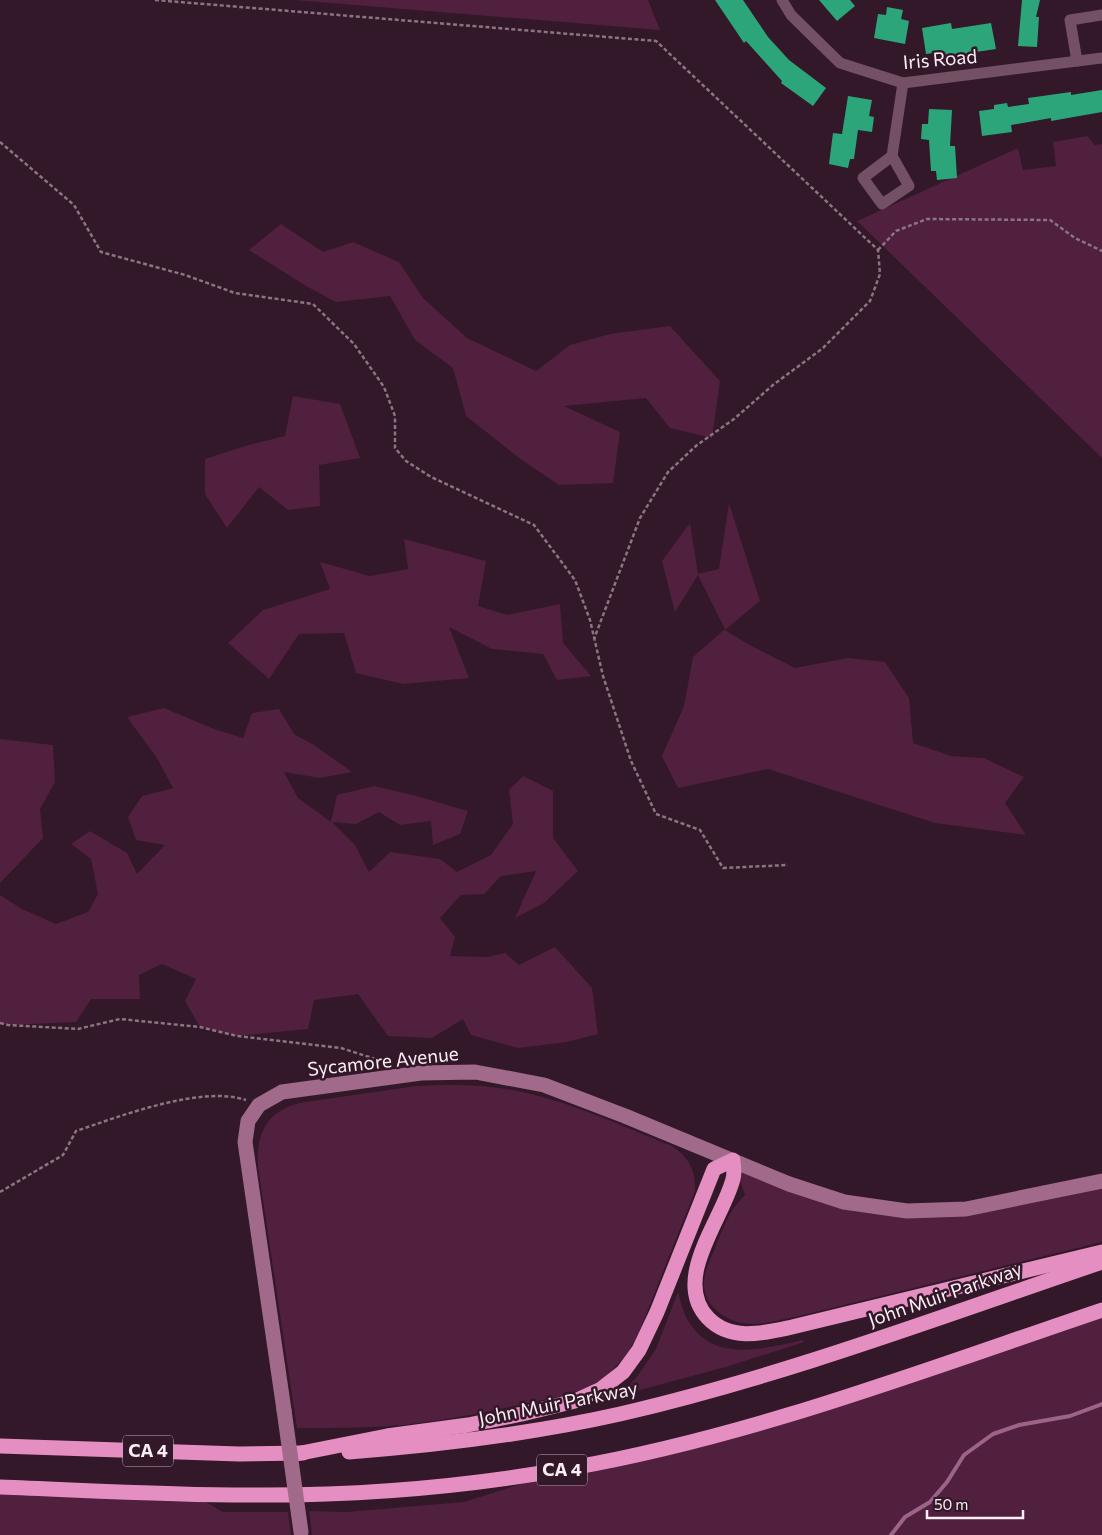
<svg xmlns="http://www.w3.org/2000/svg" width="1102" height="1535" viewBox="0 0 1102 1535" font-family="Commissioner,sans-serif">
	<rect width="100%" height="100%" fill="#321828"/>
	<g fill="#50203e">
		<polygon points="294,0 648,0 660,30"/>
		<polygon points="1087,136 1095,145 1102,144 1102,458 857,221 1018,148 1023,170 1056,166 1053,142"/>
		<polygon points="281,224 323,252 353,242 399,262 423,298 467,338 536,371 570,345 610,334 670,326 720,381 712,438 670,428 646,398 564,406 620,432 613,483 559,485 519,458 466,416 453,368 415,340 390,296 336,302 306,286 249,250"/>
		<polygon points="293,396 340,404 360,458 319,465 320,506 288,510 259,487 227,528 205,494 205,459 245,446 285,436"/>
		<polygon points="729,503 760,601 725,630 748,644 795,668 848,658 885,662 909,698 913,743 951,756 984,758 1024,777 1005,803 1026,835 935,823 768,769 678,788 662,756 684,706 693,657 725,629 698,575 675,612 662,561 690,523 698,574 719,569"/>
		<polygon points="404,539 486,561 478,606 507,615 560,604 563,643 591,676 557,680 543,654 492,649 449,627 469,678 403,684 356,673 344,633 299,634 269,679 228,643 263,610 330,589 320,562 370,576 408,569"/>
		<polygon points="164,708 214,729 243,738 252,713 279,709 294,734 314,745 352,772 320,778 284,772 298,798 331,822 337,795 374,786 413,795 468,811 460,834 433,845 431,821 400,825 379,812 356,824 332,822 355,845 369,872 390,852 440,859 457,872 491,855 513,824 509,790 523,776 553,791 553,838 578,871 544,903 515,918 536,871 501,876 484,894 461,895 440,918 455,937 450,956 488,957 505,953 519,965 555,947 592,988 598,1034 567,1042 518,1048 471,1035 463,1019 432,1038 388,1036 358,994 314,1000 308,1029 237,1036 200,1027 185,1001 196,979 162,964 139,975 140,999 91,999 76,1022 8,1025 0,1023 0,895 22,909 56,924 88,912 98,894 91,859 71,844 90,831 127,853 137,874 165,845 136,840 128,817 142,796 173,788 157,758 127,717"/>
		<polygon points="0,739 53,745 55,782 40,809 43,838 0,883"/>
		<path d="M442 1085C461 1085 480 1085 499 1088 559 1096 616 1124 672 1146 689 1157 696 1171 695 1191L640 1330C630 1352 617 1370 597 1382 577 1395 551 1398 528 1403 487 1412 446 1420 404 1425 369 1428 332 1428 297 1428L258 1167C256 1134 266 1112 299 1103L416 1086Z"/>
		<path d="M733 1160 789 1184 907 1211 1102 1181V1242L799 1316C784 1319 768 1324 753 1324 729 1324 702 1308 704 1281 705 1269 711 1258 715 1248 723 1228 729 1210 745 1195Z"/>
		<path d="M678 1292C681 1303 684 1316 691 1325 717 1363 766 1348 803 1340L804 1342 726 1367 617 1396 636 1378 656 1349Z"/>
		<polygon points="1102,1309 1102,1535 312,1535 309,1511 346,1512 464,1502 571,1468 683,1441"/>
		<polygon points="0,1486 192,1494 223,1512 288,1512 291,1535 0,1535"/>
	</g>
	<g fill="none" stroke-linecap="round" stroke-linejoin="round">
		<polyline stroke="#9d6388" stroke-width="4" points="891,1535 905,1517 930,1502 947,1482 964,1455 993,1434 1019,1425 1070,1416 1102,1404"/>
	</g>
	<g fill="#2da57b">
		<polygon points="715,0 743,0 768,37 789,60 826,88 813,106 781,83 782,81 746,41 744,43"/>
		<polygon points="819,0 850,0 855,6 837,21"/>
		<polygon points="1022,0 1040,0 1036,17 1039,17 1037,47 1018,46"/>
		<polygon points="887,7 903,10 901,19 909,21 905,44 874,38 878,14 886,15"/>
		<polygon points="951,23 952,29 991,23 996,49 942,57 941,52 926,54 922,28"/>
		<polygon points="1102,90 1102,112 1051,121 1051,118 1011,125 1012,132 982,136 979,111 994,109 994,105 1007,103 1008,107 1029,104 1028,98 1071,92 1071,95"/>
		<polygon points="848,96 872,100 869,116 874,117 872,132 858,130 854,159 850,159 848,168 829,164 833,133 842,134"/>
		<polygon points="929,109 952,110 950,146 955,146 957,178 937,180 936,171 931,171 929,140 921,139 922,124 928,124"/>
	</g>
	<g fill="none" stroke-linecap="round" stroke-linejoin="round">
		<g stroke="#8a7582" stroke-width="2.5" stroke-dasharray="4 2.5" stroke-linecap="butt">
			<polyline points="155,0 656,41 878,250 880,274 870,301 823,348 773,385 734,419 697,445 668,472 640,518 594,639"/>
			<polyline points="0,142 74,205 101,252 185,275 235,293 313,304 354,344 384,387 395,416 395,448 406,461 431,477 534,525 575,580 590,620 603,676 631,761 656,814 700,830 723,868 788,865"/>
			<polyline points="878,250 896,231 927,219 1050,220 1075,238 1102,251"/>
			<polyline points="0,1023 8,1025 78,1029 120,1019 200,1027 237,1036 341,1048 388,1063"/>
			<path d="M0 1192 63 1155 76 1131C121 1116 201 1085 246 1100"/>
		</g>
		<g stroke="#735064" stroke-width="11">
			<polyline points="782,0 791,15 840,63 903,83 1102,58"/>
			<polyline points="1077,61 1070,20 1102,15"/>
			<polygon points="892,156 909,186 882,204 863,178"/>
			<polyline points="892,156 903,83"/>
		</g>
		<polyline stroke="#a1698a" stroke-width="15" points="284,1410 245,1142 248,1121 259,1105 282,1092 421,1073 475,1072 544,1085 625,1116 789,1184 844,1202 907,1211 966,1209 1102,1181"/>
		<g stroke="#e48ec1" stroke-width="15">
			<polyline points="0,1446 239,1454 303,1453"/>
			<path d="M349 1452C440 1445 531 1434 620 1414 784 1376 943 1316 1102 1262"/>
			<path d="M296 1454 387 1436 468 1425 522 1414 575 1401 601 1389 623 1372 639 1350 657 1312 714 1169 733 1160C733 1165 735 1173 733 1179 723 1219 671 1279 708 1318 731 1342 764 1333 792 1327L1102 1252"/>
			<path d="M0 1487C83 1490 166 1495 249 1495 357 1496 465 1487 571 1468 753 1436 927 1369 1102 1310"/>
		</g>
		<polyline stroke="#a1698a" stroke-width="15" points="284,1410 301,1532"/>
	</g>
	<g text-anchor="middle" stroke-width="5" stroke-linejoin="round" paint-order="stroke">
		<g fill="#321828" stroke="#c0aeb8" stroke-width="1">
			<rect x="123" y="1435.5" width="50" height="31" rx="4"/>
			<rect x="537" y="1454.5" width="50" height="31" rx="4"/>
		</g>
		<g font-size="18" font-weight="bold" fill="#fdeef6">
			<text x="148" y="1457">CA 4</text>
			<text x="562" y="1476">CA 4</text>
		</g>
		<g font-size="19" fill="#fdeef6" stroke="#321828">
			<text transform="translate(940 59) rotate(-5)" y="7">Iris Road</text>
			<text transform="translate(383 1061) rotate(-6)" y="7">Sycamore Avenue</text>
			<text transform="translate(945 1294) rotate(-19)" y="7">John Muir Parkway</text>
			<text transform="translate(558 1403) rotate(-11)" y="7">John Muir Parkway</text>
		</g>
	</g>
	<path d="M927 1510v8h96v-8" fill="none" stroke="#fdeef6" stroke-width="2.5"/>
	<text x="934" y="1510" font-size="15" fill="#fdeef6" stroke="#321828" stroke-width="4" paint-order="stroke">50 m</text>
</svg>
